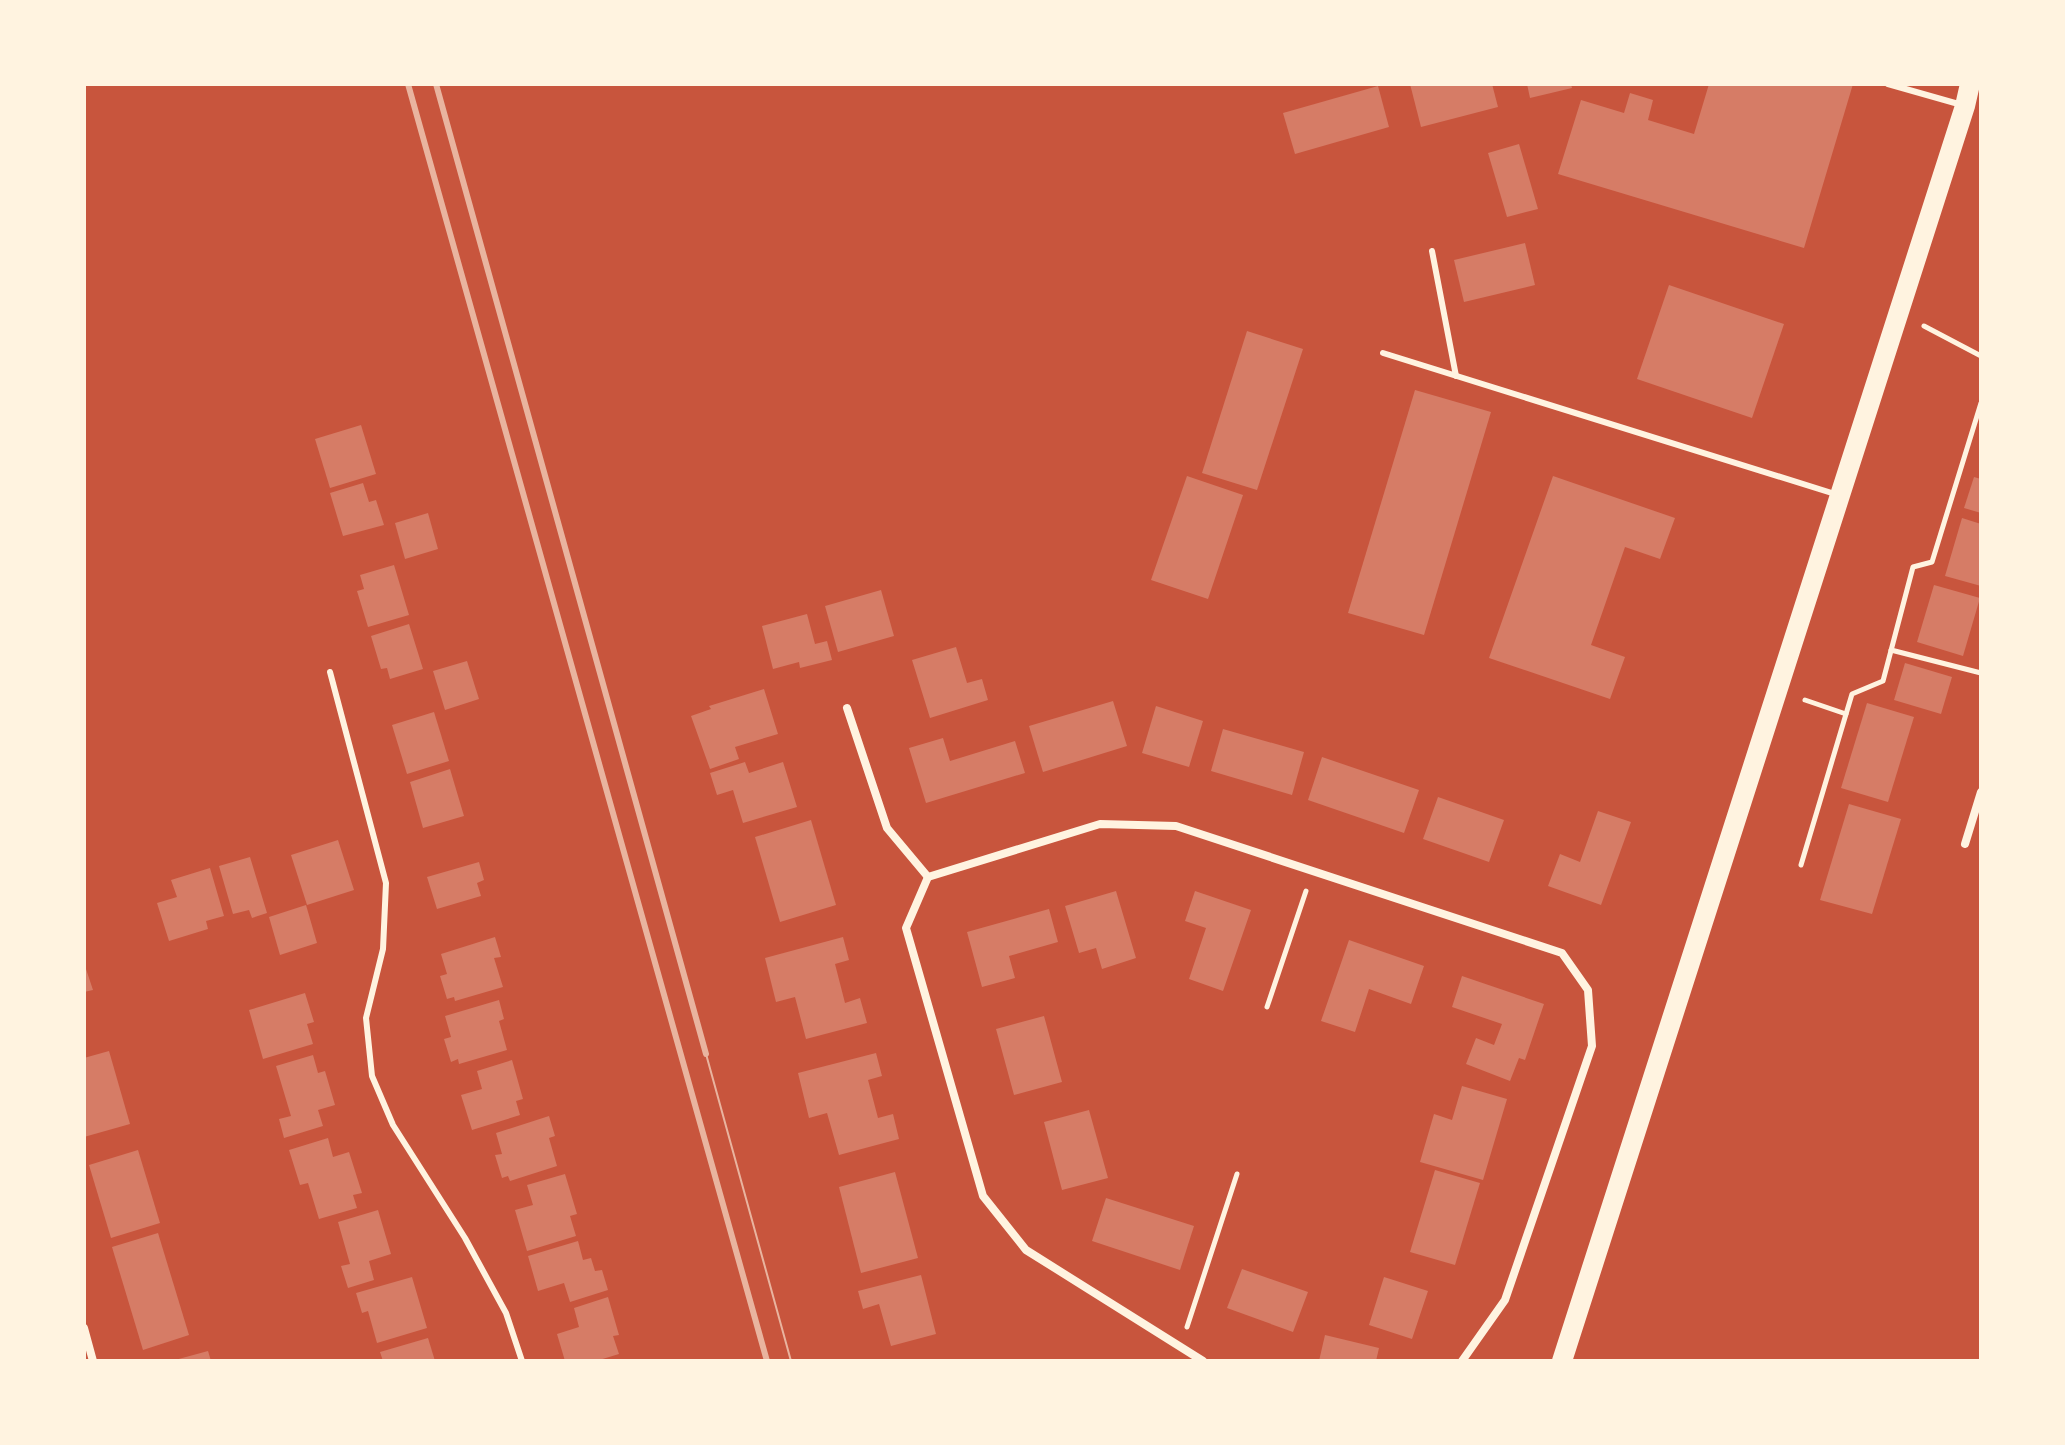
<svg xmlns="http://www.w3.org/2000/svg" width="2065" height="1445" viewBox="0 0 2065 1445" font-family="Roboto,sans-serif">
	<rect width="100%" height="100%" fill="#c8553d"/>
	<g fill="#d67c66">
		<polygon points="1410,84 1492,84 1498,107 1421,127"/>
		<polygon points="1527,84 1571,84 1572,88 1530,98"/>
		<polygon points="1709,84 1853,84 1804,248 1558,174 1581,100 1624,113 1630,93 1653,100 1648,120 1694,134"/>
		<polygon points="1378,86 1389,127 1295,154 1283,113"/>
		<polygon points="1519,144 1538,209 1507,217 1488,153"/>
		<polygon points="1525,243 1535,285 1464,302 1454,260"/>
		<polygon points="1669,285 1784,324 1752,418 1637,379"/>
		<polygon points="1247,331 1303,349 1257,490 1202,473"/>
		<polygon points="1415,390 1491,412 1424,635 1348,613"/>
		<polygon points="361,425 376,474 330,488 315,439"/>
		<polygon points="1187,476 1243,495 1208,599 1151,580"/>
		<polygon points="1553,476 1675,518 1660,559 1625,547 1591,645 1625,657 1610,699 1489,658"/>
		<polygon points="1974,477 1981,479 1981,513 1964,508"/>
		<polygon points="363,483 369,502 376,500 384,525 343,536 330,493"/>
		<polygon points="428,513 438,549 405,559 395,523"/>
		<polygon points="1962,518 1981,524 1981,586 1945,576"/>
		<polygon points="394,565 409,615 368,627 357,591 364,589 360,575"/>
		<polygon points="1934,585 1980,598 1963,656 1917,642"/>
		<polygon points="881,590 894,636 838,652 825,606"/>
		<polygon points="807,614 815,644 827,641 832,660 800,668 799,662 773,669 762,626"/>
		<polygon points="409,624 423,669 390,679 387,668 381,669 371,636"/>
		<polygon points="956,647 967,683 982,679 988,700 930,718 912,660"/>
		<polygon points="467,661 479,699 445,710 433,671"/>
		<polygon points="1905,663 1952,677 1941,714 1894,700"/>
		<polygon points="764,689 778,734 735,747 739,759 710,769 691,716 711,709 709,706"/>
		<polygon points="1113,701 1127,746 1043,772 1029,726"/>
		<polygon points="1867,703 1914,717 1888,802 1841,788"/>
		<polygon points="1156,706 1203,721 1189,767 1142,753"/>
		<polygon points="434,712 449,761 407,774 392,725"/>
		<polygon points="1223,729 1304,752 1292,795 1211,771"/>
		<polygon points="943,738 950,761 1015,741 1025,773 926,803 909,748"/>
		<polygon points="1322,757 1419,790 1404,833 1308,800"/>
		<polygon points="745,762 749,773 783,762 797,807 743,823 733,790 717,795 710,773"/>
		<polygon points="450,769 464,816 423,828 410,782"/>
		<polygon points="1438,797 1504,820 1489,862 1423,839"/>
		<polygon points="1849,804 1901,819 1872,914 1820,900"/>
		<polygon points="1598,811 1631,822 1601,905 1548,886 1560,854 1580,862"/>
		<polygon points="811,820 836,905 780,922 755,837"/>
		<polygon points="338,840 354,890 307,905 291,855"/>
		<polygon points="250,857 267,913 252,918 249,910 233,914 219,866"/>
		<polygon points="479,862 484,880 477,883 481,896 437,909 427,877"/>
		<polygon points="210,868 224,916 206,921 208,929 169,941 157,903 177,897 171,880"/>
		<polygon points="1116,891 1136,958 1102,969 1096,948 1079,953 1065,906"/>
		<polygon points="1195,891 1251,910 1223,991 1189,979 1206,928 1185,921"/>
		<polygon points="306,905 317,943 280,955 269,917"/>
		<polygon points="1049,909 1058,942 1009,956 1015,978 982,987 967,932"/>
		<polygon points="495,937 501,957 494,958 503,987 455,1001 454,997 447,999 440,976 447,974 441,954"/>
		<polygon points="843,937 849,960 835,964 845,1003 860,998 867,1023 806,1039 795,997 776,1002 765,958"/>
		<polygon points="1349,940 1424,966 1411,1004 1369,989 1355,1032 1321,1021"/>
		<polygon points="84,963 93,990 84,992"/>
		<polygon points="1462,976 1544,1004 1525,1060 1519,1058 1510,1081 1466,1064 1476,1038 1494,1045 1502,1024 1452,1007"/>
		<polygon points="305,993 314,1022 307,1024 313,1044 263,1059 249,1010"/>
		<polygon points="499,1000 504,1019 499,1021 507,1050 459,1064 458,1059 451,1062 444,1039 451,1037 445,1016"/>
		<polygon points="1044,1016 1062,1082 1014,1095 996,1029"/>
		<polygon points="109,1051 130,1124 84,1137 84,1058"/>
		<polygon points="876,1053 882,1076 868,1080 878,1118 893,1114 899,1139 839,1155 827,1113 809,1118 798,1073"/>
		<polygon points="313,1055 318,1073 325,1071 335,1105 318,1110 323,1126 284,1138 279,1119 291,1116 276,1066"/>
		<polygon points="512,1060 523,1099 516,1101 520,1115 472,1130 461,1095 482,1089 477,1071"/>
		<polygon points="1462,1086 1507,1099 1483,1180 1420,1162 1434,1114 1452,1120"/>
		<polygon points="1089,1110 1108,1178 1062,1190 1044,1122"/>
		<polygon points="549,1116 555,1136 549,1138 557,1166 510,1181 508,1176 502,1178 495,1155 502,1154 496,1133"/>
		<polygon points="328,1138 333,1157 349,1152 362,1193 353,1195 357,1208 319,1219 308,1183 300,1185 289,1150"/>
		<polygon points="138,1150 160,1223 111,1238 89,1165"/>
		<polygon points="1435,1170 1480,1183 1455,1265 1410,1252"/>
		<polygon points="895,1172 918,1258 861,1273 839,1187"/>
		<polygon points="565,1174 577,1214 570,1216 576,1236 527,1251 515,1210 533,1205 527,1185"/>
		<polygon points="1106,1198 1194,1226 1180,1270 1092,1241"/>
		<polygon points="378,1210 391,1254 369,1261 374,1280 348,1288 341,1266 350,1264 338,1222"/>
		<polygon points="158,1233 189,1335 143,1350 112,1247"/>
		<polygon points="578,1241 583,1260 591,1258 595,1271 602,1270 608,1290 570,1302 564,1283 538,1291 528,1256"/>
		<polygon points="1242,1269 1308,1292 1293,1332 1227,1308"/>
		<polygon points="921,1275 936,1334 891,1346 879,1304 863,1309 858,1291"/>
		<polygon points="412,1277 427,1328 377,1343 368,1311 362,1313 356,1293"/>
		<polygon points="1384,1277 1428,1291 1412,1339 1369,1325"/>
		<polygon points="608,1297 619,1335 613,1336 619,1354 596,1361 565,1361 557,1334 579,1327 574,1308"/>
		<polygon points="1325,1335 1379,1348 1376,1361 1319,1361"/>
		<polygon points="428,1338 435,1361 383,1361 380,1352"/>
		<polygon points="208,1351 211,1361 175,1361 175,1360"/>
	</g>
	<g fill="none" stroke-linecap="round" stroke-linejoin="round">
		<g stroke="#fff3e0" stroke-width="5">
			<polyline points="1924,326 1981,356"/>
			<polyline points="1891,650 1981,673"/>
			<polyline points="1805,700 1846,714"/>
			<polyline points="1801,865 1852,694 1883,681 1913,567 1932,562 1981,403"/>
			<polyline points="1267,1007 1306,891"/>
			<polyline points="1187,1327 1237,1174"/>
		</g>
		<g stroke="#fff3e0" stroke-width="6">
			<polyline points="1888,84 1962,105"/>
			<polyline points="1432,251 1456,376"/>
			<polyline points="1383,353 1835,494"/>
			<polyline points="330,672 386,883 383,949 366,1018 372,1076 393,1125 465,1238 506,1313 522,1361"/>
		</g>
		<g stroke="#fff3e0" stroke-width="8">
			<polyline points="847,708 887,828 928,877"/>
			<polyline points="1965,844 1981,792"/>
			<polyline points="84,1328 93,1361"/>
			<polyline points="1203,1361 1026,1250 983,1196 906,928 928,877 1100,824 1176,826 1562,953 1588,990 1592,1046 1505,1300 1462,1361"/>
		</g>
		<polyline stroke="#fff3e0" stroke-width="20" points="1562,1361 1965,106 1970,84"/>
		<polyline stroke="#e9b49f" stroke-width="2" points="706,1054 791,1361"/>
		<g stroke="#e9b49f" stroke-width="6">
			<polyline points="408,84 767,1361"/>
			<polyline points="436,84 706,1054"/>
		</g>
	</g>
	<rect width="2065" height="1445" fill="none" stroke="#fff3e0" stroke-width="172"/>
</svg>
